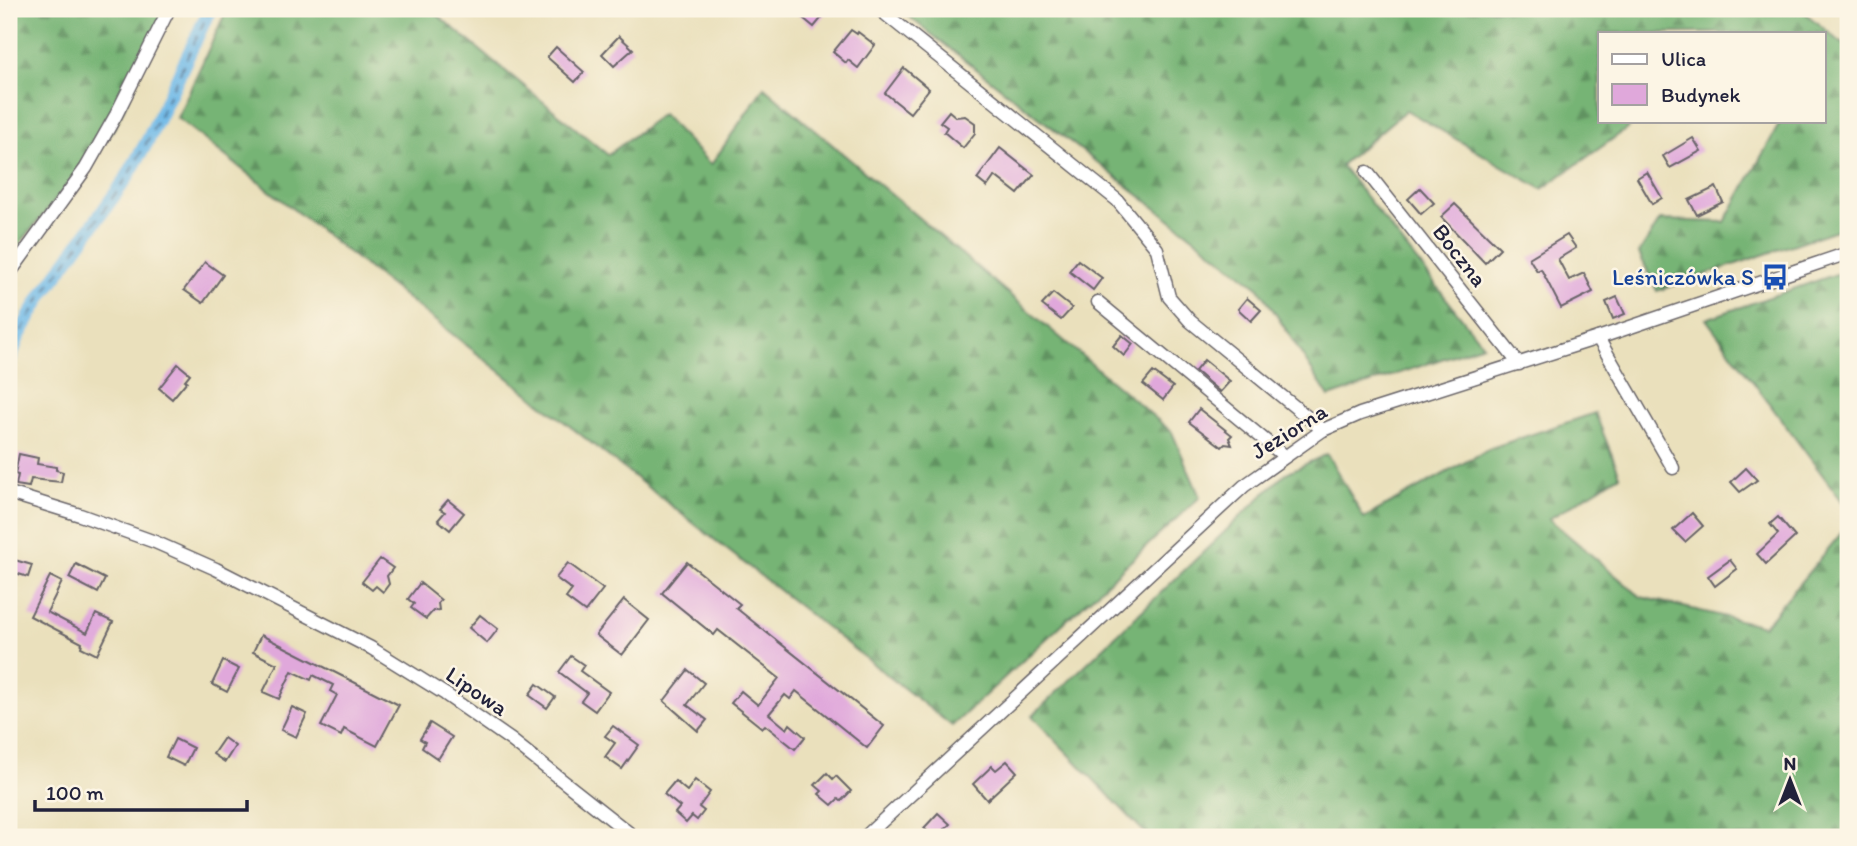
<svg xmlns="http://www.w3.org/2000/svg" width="1857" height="846" viewBox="0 0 1857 846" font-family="Itim,sans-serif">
	<defs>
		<pattern id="forest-firs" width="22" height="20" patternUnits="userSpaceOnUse" patternTransform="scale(1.75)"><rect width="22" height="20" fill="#76b475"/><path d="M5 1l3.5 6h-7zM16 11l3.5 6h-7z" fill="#609261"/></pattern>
	</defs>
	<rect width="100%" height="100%" fill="#fcf5e5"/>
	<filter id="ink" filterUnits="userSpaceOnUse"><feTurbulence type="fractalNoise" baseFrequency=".0143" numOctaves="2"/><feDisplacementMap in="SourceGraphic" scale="14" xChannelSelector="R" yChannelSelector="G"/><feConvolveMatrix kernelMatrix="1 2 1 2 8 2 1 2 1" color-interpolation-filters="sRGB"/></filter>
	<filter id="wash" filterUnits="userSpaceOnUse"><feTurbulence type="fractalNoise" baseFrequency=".00686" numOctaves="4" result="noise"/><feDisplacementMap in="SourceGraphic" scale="28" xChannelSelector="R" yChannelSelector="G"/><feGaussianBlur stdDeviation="1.57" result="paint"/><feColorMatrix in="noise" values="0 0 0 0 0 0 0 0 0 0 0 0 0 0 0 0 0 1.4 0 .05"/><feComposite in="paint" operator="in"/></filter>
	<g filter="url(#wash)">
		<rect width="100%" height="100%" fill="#eae0bc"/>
		<g fill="url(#forest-firs)" stroke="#4c6b58" stroke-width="2">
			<polygon points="9,9 168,9 115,127 9,257"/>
			<polygon points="227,9 430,9 608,155 662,114 711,165 764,87 1172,432 1200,497 952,726 177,118"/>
			<polygon points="899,9 1800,9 1848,48 1848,226 1657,291 1639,253 1660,220 1725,222 1781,121 1824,121 1824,33 1600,33 1600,121 1638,121 1542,189 1406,110 1341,165 1483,345 1329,397 1259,288"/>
			<polygon points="1848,270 1848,509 1706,319"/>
			<polygon points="1595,413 1620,475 1549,519 1641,597 1764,626 1848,525 1848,837 1149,837 1032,716 1286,473 1327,454 1364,518 1491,448"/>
		</g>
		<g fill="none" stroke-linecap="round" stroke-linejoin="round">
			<polyline stroke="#70bae8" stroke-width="14" points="9,361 18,337 41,297 126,179 148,140 210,9"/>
			<polyline stroke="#3d5778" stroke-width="2" stroke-dasharray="9 7" stroke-linecap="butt" points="9,361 18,337 41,297 126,179 148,140 210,9"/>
		</g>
		<g id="blocks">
			<g fill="#e0a8db">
				<polygon points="792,9 829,9 814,27"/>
				<polygon points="851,30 857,34 858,32 875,45 858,68 848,60 846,63 833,52"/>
				<polygon points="619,36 633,49 614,66 602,54"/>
				<polygon points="556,47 584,72 575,82 547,57"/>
				<polygon points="904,68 929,89 910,113 885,93"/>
				<polygon points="949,111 956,117 965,116 975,123 975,133 963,148 944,132 947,127 940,122"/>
				<polygon points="1693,138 1701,151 1670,168 1663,156"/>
				<polygon points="1000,148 1034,175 1018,194 995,176 987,187 977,179"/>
				<polygon points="1647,172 1662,198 1652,204 1637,178"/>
				<polygon points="1716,187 1723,202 1697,215 1689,200"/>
				<polygon points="1420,188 1434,203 1421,214 1408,199"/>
				<polygon points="1455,204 1500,248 1485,263 1441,217"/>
				<polygon points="1567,235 1576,248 1558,259 1569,280 1584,273 1593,292 1561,308 1541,269 1537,271 1529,258"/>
				<polygon points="1078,260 1102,278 1093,290 1069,271"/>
				<polygon points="205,262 223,275 203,303 184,290"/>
				<polygon points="1053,293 1072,308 1061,320 1042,305"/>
				<polygon points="1617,297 1625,314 1613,319 1606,302"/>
				<polygon points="1247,298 1261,310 1251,321 1238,309"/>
				<polygon points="1122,335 1133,344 1124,356 1113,346"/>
				<polygon points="1204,360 1230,381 1220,392 1195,371"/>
				<polygon points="178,364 190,374 185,380 187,381 172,399 159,388"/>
				<polygon points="1153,372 1173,387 1163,400 1143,384"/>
				<polygon points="1199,409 1232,435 1229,438 1232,445 1225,444 1222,447 1189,422"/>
				<polygon points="19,454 38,458 37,464 56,467 56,470 63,472 61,482 31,479 29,487 16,485 18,475 15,474"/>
				<polygon points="1746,468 1757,480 1740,492 1731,482"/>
				<polygon points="448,500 464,513 450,530 438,520 445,512 440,509"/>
				<polygon points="1692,513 1703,526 1685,542 1673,530"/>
				<polygon points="1778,517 1795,537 1766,564 1757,554 1778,534 1770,524"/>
				<polygon points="11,559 32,565 28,577 9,571"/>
				<polygon points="380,559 393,568 387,576 389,584 383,592 376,586 372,590 362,582"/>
				<polygon points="1730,560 1737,569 1715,586 1708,576"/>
				<polygon points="687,562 740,604 736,608 884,726 867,748 796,691 790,699 785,695 769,714 787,729 790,724 805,737 795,749 765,725 762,728 731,703 741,691 758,705 779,678 718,630 714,635 662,593"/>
				<polygon points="568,563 603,589 585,612 566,598 572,590 556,578"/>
				<polygon points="76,564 105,579 98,593 69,578"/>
				<polygon points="50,576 62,582 47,612 87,633 96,614 113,622 97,655 81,647 82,643 30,616"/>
				<polygon points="420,583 441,600 438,603 439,610 433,611 426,619 411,608 414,604 408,599"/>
				<polygon points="624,600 649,620 622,655 596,635"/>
				<polygon points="480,615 498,629 487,643 469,628"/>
				<polygon points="261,635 399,705 377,746 344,729 341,736 321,726 337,695 330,691 333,685 313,675 311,680 292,671 279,699 263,692 277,664 253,652"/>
				<polygon points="571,656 584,665 580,671 609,692 595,711 581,701 587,693 559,672"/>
				<polygon points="223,661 239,669 227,692 212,684"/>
				<polygon points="688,670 704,683 687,705 707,720 698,731 664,701"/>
				<polygon points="537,684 555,697 547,708 529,695"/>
				<polygon points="292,707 307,714 296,737 281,730"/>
				<polygon points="430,723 452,737 438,759 422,748 425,742 420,739"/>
				<polygon points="613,726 639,745 622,769 605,757 615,743 605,736"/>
				<polygon points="224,738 235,746 225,762 213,754"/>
				<polygon points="175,739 193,748 184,766 166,757"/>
				<polygon points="1007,761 1017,772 987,800 973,784 992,766 996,770"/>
				<polygon points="827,773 833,779 836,776 851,791 841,801 838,799 832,805 819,794 822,791 815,785"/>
				<polygon points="695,780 710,792 699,807 704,811 697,820 692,816 686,823 675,813 680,807 664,794 675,781 687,791"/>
				<polygon points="938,813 950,824 936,837 933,837 924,828"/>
			</g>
		</g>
	</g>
	<g filter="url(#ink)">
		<use href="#blocks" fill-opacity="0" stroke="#686468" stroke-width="2"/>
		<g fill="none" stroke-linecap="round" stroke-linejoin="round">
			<g stroke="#686468" stroke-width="15">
				<g id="minor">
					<polyline points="879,9 1117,200 1157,249 1169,297 1190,321 1323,430"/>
					<polyline points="1367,172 1519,364"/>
					<polyline points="9,274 86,168 116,115 169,9"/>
					<polyline points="1098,302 1284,456"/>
					<polyline points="1598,338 1673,468"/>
					<polyline points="9,493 80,515 155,542 216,569 371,648 445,694 511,740 634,837"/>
					<polyline points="865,837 1244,486 1323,430 1360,414 1598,338 1848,253"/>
				</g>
			</g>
			<use href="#minor" stroke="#fff" stroke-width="12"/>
		</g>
	</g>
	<defs>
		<g id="bus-bare" transform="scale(2.1)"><path d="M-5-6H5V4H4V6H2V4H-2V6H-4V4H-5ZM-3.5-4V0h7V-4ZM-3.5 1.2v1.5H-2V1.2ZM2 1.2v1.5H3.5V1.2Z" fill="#1a4fb4" stroke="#fcf5e5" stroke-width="2.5" paint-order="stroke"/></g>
	</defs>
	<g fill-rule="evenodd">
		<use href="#bus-bare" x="1775" y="277"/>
	</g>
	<g text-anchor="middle" stroke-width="5" stroke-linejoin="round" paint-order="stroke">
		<g font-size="23" fill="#22223b" stroke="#fcf5e5">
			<text transform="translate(1460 255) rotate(52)" y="8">Boczna</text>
			<text transform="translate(1289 431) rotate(-32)" y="8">Jeziorna</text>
			<text transform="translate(477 691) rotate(34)" y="8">Lipowa</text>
		</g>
		<g font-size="23" fill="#164399" stroke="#fcf5e5" text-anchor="end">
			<text x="1754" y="285">Leśniczówka S</text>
		</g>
	</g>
	<rect width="1857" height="846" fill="none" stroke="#fcf5e5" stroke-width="35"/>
	<rect x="1598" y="32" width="228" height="91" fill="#fcf5e5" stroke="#a5a1a1" stroke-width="2"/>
	<rect x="1612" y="54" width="35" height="10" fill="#ffffff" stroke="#a5a1a1" stroke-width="2"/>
	<text x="1661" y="66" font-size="21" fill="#22223b">Ulica</text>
	<rect x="1612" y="84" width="35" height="21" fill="#e0a8db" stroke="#a5a1a1" stroke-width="2"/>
	<text x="1661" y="102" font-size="21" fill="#22223b">Budynek</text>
	<g transform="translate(1790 780)" stroke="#fcf5e5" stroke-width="5" paint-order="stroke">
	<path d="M0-5L12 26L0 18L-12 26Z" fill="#22223b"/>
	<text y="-10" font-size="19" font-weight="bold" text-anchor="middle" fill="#22223b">N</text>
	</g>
	<path d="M35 800v10h212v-10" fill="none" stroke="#22223b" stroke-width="3.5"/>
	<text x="46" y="800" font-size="21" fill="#22223b" stroke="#fcf5e5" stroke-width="5" paint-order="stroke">100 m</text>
</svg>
